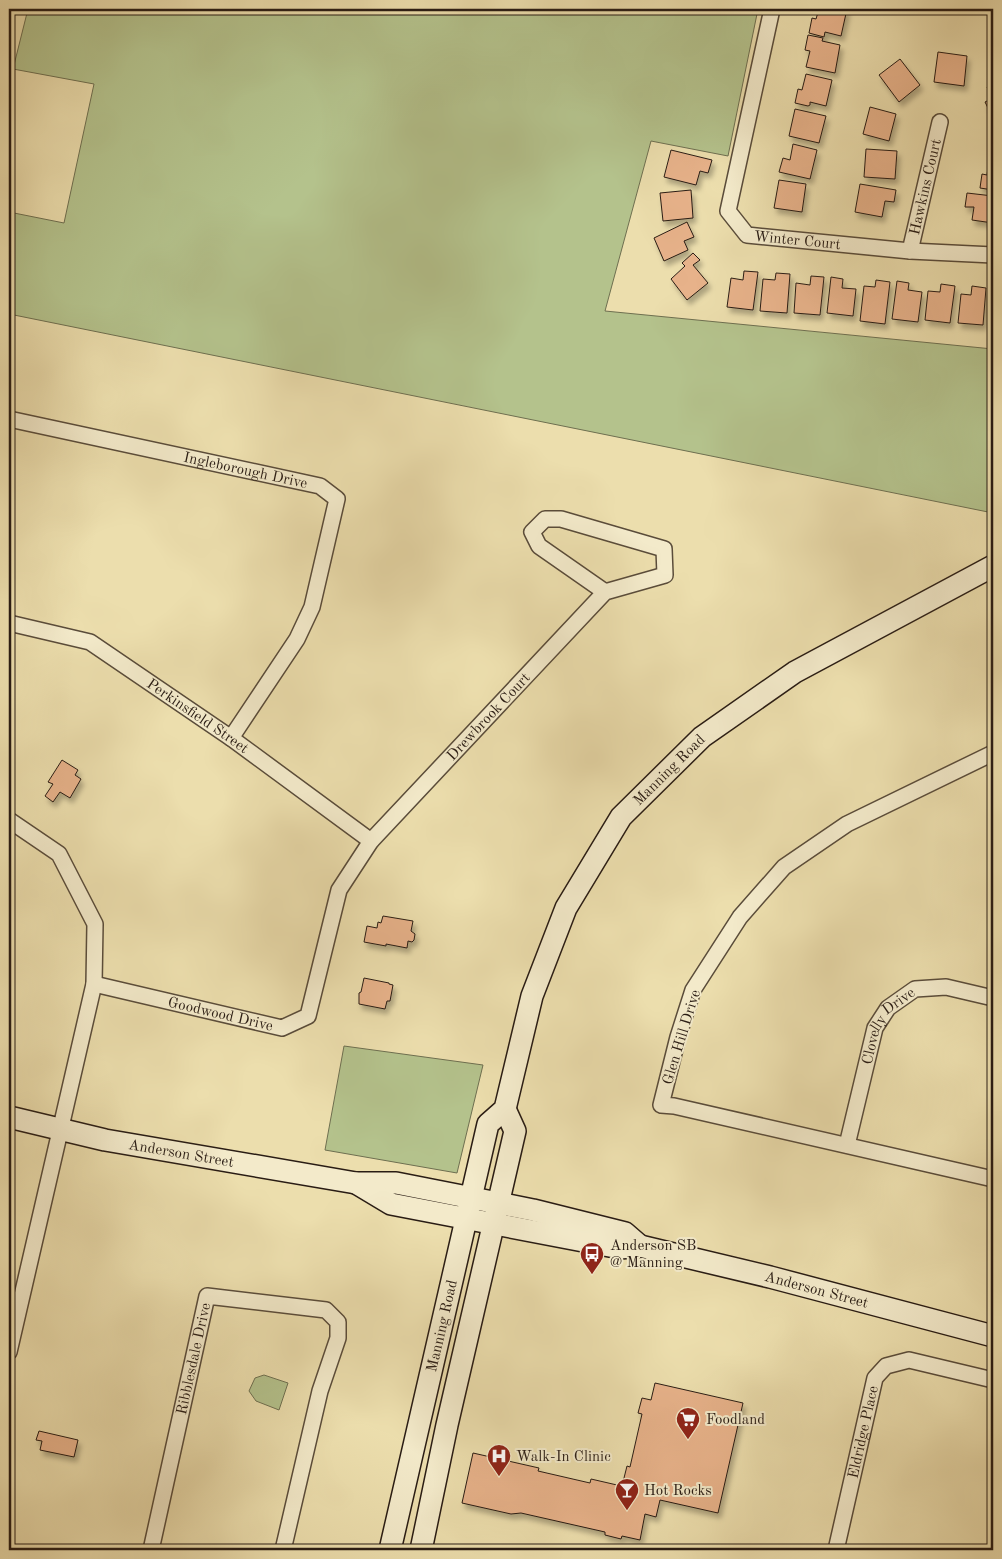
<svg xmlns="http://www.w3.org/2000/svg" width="1002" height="1559" viewBox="0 0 1002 1559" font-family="'Old Standard TT',serif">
	<defs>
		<filter id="shadow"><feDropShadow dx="3" dy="5" stdDeviation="2.5" flood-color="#0004"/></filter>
	</defs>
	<rect width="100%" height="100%" fill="#ecdead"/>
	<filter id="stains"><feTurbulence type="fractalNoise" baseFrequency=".004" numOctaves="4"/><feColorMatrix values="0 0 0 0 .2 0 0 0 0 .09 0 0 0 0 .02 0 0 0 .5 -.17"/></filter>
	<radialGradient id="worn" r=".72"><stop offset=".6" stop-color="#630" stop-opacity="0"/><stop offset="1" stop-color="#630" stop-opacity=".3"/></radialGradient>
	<g fill="#b4c28c" stroke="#6e6f50">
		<polygon points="28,9 758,9 728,156 651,141 605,311 993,349 993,513 9,314 9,212 64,223 94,84 13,69"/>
		<polygon points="344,1046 483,1065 457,1173 325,1150"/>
		<polygon points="264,1375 288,1383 279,1410 256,1401 249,1391 255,1378"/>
	</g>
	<g fill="#e7b28a" stroke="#291c14" filter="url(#shadow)">
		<polygon points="819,9 847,9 841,36 825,32 824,37 809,33 812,18 816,19"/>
		<polygon points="808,35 823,38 822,41 840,45 835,73 806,67 810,51 805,50"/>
		<polygon points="938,52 967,56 964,86 934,82"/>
		<polygon points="900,59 920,85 899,102 879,75"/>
		<polygon points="806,74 832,80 826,106 810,102 810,105 808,106 795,103 798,89 802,90"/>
		<polygon points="993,84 993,113 991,114 985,102 993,98 987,87"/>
		<polygon points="870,107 896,114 889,141 863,134"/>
		<polygon points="795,109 826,116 819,143 789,136"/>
		<polygon points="793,144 817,150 810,179 779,172 783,158 790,160"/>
		<polygon points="866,149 897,151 895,179 864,177"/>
		<polygon points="671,150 712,160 708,173 700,171 696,185 664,177"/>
		<polygon points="989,160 993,160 993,190 980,188 982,174 987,175"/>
		<polygon points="779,180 806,184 802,212 774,208"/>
		<polygon points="860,184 896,190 894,202 885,201 882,217 855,212"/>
		<polygon points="691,190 693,218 663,221 660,193"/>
		<polygon points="967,193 993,196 993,223 972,220 974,207 965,207"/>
		<polygon points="687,222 694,237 684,241 688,250 664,261 654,238"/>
		<polygon points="693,253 700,260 693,265 708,283 687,300 671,279 685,266 682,263"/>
		<polygon points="744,271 758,272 753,310 727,307 731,278 743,280"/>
		<polygon points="776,273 790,274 787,313 760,311 763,279 775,280"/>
		<polygon points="811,276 824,277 820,315 794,313 796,283 810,285"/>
		<polygon points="831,277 843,279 842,288 856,289 853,316 827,313"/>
		<polygon points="876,280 890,282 885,324 860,321 864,286 875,287"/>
		<polygon points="897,281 909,283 908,290 922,292 918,322 892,319"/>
		<polygon points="941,284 955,286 950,323 925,320 928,291 940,292"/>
		<polygon points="972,286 986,288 983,325 958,323 961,294 971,295"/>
		<polygon points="993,292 993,325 989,325"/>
		<polygon points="62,760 78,770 75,775 81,779 70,798 60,792 53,802 45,796 53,784 48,782"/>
		<polygon points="383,916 413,921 411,931 415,934 414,940 412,942 408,941 407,948 386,944 386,946 364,942 367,926 377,928 378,922 381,923"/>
		<polygon points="364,978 389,983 389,984 393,985 390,1001 387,1001 385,1009 359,1004 359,993 361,992"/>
		<polygon points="655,1383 743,1403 718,1513 660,1500 656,1517 645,1514 640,1540 622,1536 621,1539 605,1535 605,1532 521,1513 511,1514 462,1503 473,1453 539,1468 538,1471 590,1483 591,1479 617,1485 624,1478 627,1466 630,1467 642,1414 638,1413 642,1398 651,1400"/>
		<polygon points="39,1431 78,1440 74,1457 40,1450 42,1441 36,1440"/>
	</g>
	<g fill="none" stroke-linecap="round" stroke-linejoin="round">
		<g stroke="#5a4c3a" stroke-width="18">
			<g id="minor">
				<path id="s1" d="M772 9 728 211 747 235 910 251 993 255"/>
				<path id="s2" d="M910 251 940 122"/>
				<path id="s3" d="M9 419 320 486 337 499 312 607 297 639 231 738"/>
				<path id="s4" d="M9 623 90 642 231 738 371 841"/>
				<polyline points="993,753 847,824 784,867 740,917 693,990 678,1037 661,1105 674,1106 993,1179"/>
				<polyline points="9,820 59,854 95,924 94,984 9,1352"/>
				<path id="s5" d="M94 984 282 1028 308 1016 339 890 371 841 605 592 665 575 664 549 561 519H545L532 532 539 546 605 592"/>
				<path id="s6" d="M847 1145 875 1028 888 1008 915 989 946 987 993 998"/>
				<path id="s7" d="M151 1550 207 1296 326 1310 338 1322V1338L320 1391 283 1550"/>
				<path id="s8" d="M836 1550 875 1378 886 1366 909 1360 993 1380"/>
			</g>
		</g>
		<g stroke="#291c14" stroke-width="24">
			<g id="secondary">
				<path id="s9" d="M9 1117 105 1140 356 1183H396L533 1210 625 1233 640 1246"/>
				<path id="s10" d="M356 1183 391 1204 620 1248 640 1246 770 1277 993 1336"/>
				<path id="s11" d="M390 1550 488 1124 505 1109 532 996 566 908 621 817 702 737 795 672 993 566"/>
				<polyline points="421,1550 447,1425 515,1131 505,1109"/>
			</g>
		</g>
		<use href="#minor" stroke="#f3eaca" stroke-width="15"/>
		<use href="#secondary" stroke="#f3eaca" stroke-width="21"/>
	</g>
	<defs>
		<g id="bus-pin" transform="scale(1.25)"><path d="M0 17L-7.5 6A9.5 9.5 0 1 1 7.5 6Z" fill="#8f2418" stroke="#f3eaca"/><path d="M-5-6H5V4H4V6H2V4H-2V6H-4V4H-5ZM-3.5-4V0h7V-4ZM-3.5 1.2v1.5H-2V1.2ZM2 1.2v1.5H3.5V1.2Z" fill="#fff"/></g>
		<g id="supermarket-pin" transform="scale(1.25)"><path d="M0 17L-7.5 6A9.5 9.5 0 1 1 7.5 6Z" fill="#8f2418" stroke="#f3eaca"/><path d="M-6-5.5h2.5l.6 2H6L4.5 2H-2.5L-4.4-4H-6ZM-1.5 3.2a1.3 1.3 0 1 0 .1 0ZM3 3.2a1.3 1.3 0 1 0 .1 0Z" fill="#fff"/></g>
		<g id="hospital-pin" transform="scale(1.25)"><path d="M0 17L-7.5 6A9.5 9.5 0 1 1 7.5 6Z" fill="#8f2418" stroke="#f3eaca"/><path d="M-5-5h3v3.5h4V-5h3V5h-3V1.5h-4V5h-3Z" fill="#fff"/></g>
		<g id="bar-pin" transform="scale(1.25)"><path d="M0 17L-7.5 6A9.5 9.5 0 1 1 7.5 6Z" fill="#8f2418" stroke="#f3eaca"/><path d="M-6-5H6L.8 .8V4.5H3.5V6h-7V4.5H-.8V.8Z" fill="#fff"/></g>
	</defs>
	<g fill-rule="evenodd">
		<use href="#bus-pin" x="592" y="1254"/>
		<use href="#supermarket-pin" x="688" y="1419"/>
		<use href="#hospital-pin" x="499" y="1456"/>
		<use href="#bar-pin" x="627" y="1490"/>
	</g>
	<g text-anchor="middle" stroke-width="4" stroke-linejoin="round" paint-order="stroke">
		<g font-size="15" fill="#291c14" stroke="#f3eaca">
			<text dy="5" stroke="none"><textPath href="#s2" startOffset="66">Hawkins Court</textPath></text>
			<text dy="5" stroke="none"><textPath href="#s1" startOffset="288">Winter Court</textPath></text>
			<text dy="5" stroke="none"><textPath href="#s3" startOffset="242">Ingleborough Drive</textPath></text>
			<text dy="5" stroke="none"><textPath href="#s4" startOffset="214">Perkinsfield Street</textPath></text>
			<text dy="5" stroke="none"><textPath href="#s5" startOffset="581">Drewbrook Court</textPath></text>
			<text dy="5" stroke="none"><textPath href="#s11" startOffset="844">Manning Road</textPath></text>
			<text dy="5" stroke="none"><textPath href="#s5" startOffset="130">Goodwood Drive</textPath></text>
			<text dy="5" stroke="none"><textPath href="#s6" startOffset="129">Clovelly Drive</textPath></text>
			<text transform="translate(681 1037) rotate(-73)" y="5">Glen Hill Drive</text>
			<text dy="5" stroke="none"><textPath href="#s9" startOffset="176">Anderson Street</textPath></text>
			<text dy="5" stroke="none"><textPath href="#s10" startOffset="476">Anderson Street</textPath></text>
			<text dy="5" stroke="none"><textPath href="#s11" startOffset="230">Manning Road</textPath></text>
			<text dy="5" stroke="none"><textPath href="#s7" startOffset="196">Ribblesdale Drive</textPath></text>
			<text dy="5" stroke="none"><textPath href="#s8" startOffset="121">Eldridge Place</textPath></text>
		</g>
		<g font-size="15" fill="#291c14" stroke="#f3eaca" text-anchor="start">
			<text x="610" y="1250">Anderson SB<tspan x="610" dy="17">@ Manning</tspan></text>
			<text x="706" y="1424">Foodland</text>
			<text x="516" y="1461">Walk-In Clinic</text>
			<text x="644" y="1495">Hot Rocks</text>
		</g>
	</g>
	<rect width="1002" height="1559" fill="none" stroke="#ecdead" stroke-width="30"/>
	<rect x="10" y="10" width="982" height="1539" fill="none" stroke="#291c14" stroke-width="2.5"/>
	<rect x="15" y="15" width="972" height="1529" fill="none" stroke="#291c14"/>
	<rect width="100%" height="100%" filter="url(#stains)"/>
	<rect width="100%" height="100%" fill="url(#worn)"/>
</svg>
